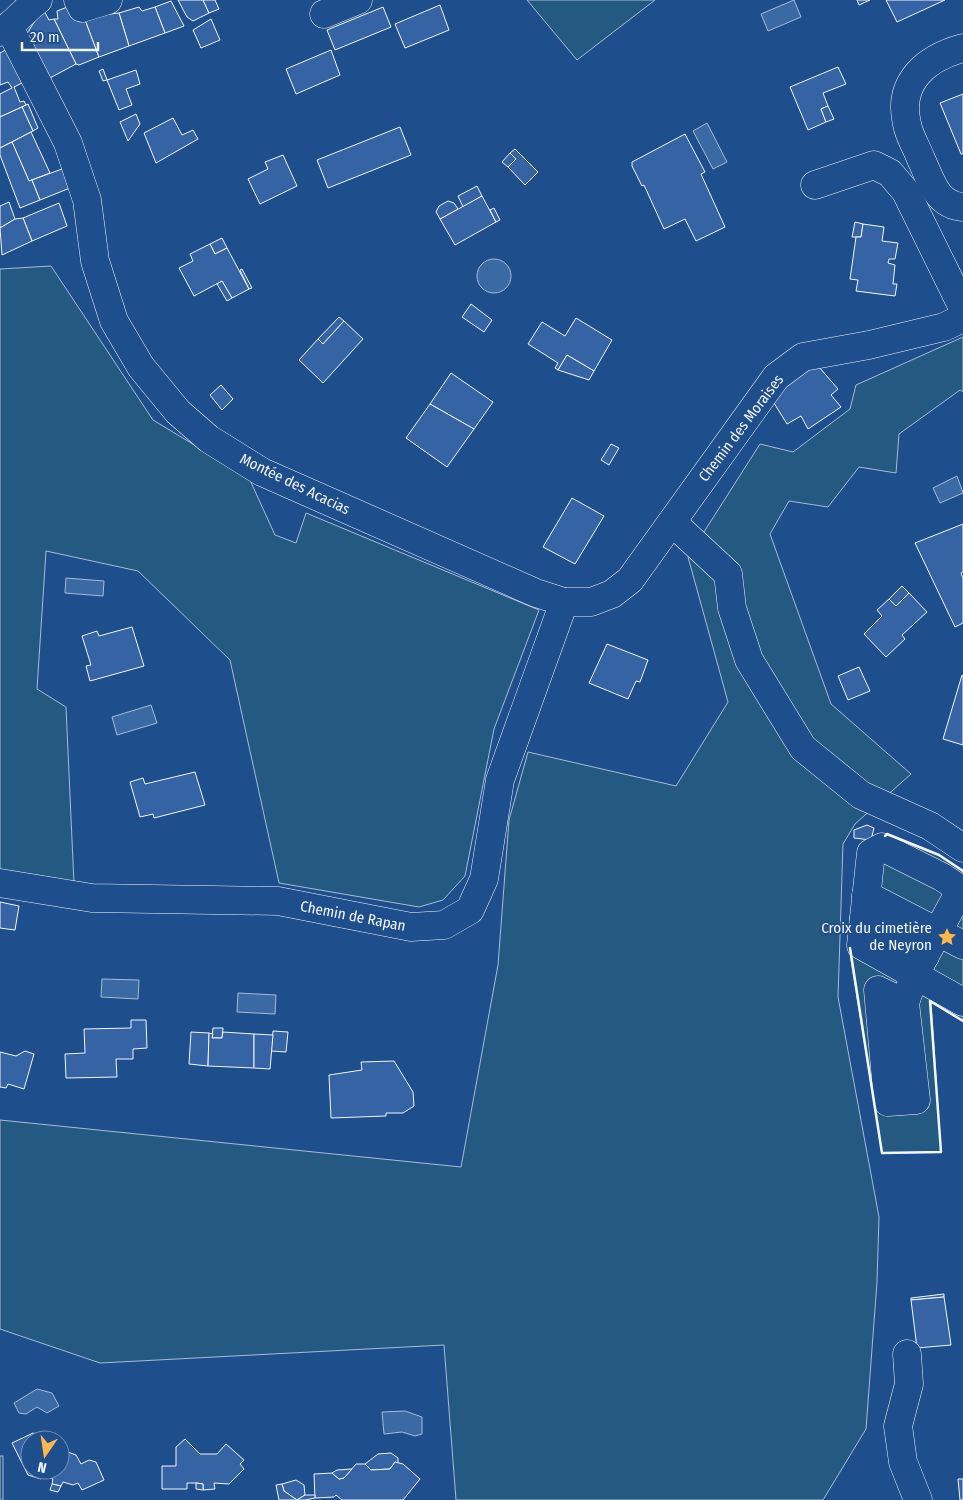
<svg xmlns="http://www.w3.org/2000/svg" width="963" height="1500" viewBox="0 0 963 1500" font-family="'Fira Sans Condensed',sans-serif">
	<rect width="100%" height="100%" fill="#1f4e8c"/>
	<g fill="#245a82" stroke="#a8bbd7">
		<polygon points="527,0 655,0 577,60"/>
		<polygon points="51,266 153,420 249,478 275,535 296,543 306,513 539,610 494,729 465,876 443,900 419,907 279,883 230,660 138,571 46,551 37,689 66,707 74,884 0,873 0,269"/>
		<polygon points="963,337 963,392 960,390 899,434 896,473 859,467 828,507 789,501 770,534 831,704 911,774 855,824 843,844 838,997 879,1217 877,1282 866,1429 823,1500 456,1500 444,1345 100,1363 0,1329 0,1120 461,1167 498,965 509,820 528,752 676,786 728,702 688,557 760,444 793,452 850,409 856,385"/>
		<polygon points="887,834 939,855 963,871 963,1021 931,1002 941,1152 882,1153 850,954 859,850"/>
		<rect x="0" y="1456" width="3" height="44"/>
	</g>
	<g fill="#3b69a3" stroke="#a8bbd7">
		<polygon points="794,0 801,17 768,31 761,14"/>
		<polygon points="707,123 727,162 713,169 693,131"/>
		<circle cx="494" cy="276" r="17"/>
		<polygon points="957,476 963,493 940,503 933,488"/>
		<polygon points="66,578 104,581 103,596 65,593"/>
		<polygon points="151,705 157,723 117,735 112,717"/>
		<polygon points="102,979 139,980 138,999 101,997"/>
		<polygon points="238,993 276,995 275,1014 237,1012"/>
		<polygon points="37,1389 52,1393 59,1406 47,1413 37,1407 26,1414 19,1413 14,1403"/>
		<polygon points="405,1411 422,1417 422,1434 415,1436 402,1432 384,1434 382,1412"/>
	</g>
	<g fill="#3563a3" stroke="#f2f6ff">
		<polygon points="178,0 203,0 209,13 193,21 187,17"/>
		<polygon points="203,0 215,0 219,9 209,13"/>
		<polygon points="857,0 870,0 859,5"/>
		<polygon points="886,0 945,0 897,22"/>
		<polygon points="171,1 184,26 165,33 155,7"/>
		<polygon points="440,5 449,30 405,48 395,24"/>
		<polygon points="70,6 84,17 99,57 79,65 76,64 54,19 58,19 57,11"/>
		<polygon points="139,7 142,11 155,7 165,33 129,46 119,13"/>
		<polygon points="383,7 391,27 335,50 327,30"/>
		<polygon points="43,9 49,20 54,19 76,64 48,79 29,44 29,30"/>
		<polygon points="119,13 129,46 99,57 84,17"/>
		<polygon points="211,19 220,40 201,48 193,30"/>
		<polygon points="9,48 28,80 14,87 20,102 24,101 26,105 0,117 0,94 12,88 8,82 0,85 0,53"/>
		<polygon points="331,50 340,75 296,94 286,69"/>
		<polygon points="838,67 846,84 823,93 828,106 821,109 826,122 808,130 790,87"/>
		<polygon points="103,69 107,80 103,81 99,71"/>
		<polygon points="136,70 140,84 126,89 132,105 119,110 107,80"/>
		<polygon points="963,94 963,154 961,154 940,103"/>
		<polygon points="28,104 38,128 33,131 22,107"/>
		<polygon points="828,106 834,119 826,122 821,109"/>
		<polygon points="22,107 33,131 0,148 0,117"/>
		<polygon points="136,114 140,124 128,141 120,122"/>
		<polygon points="173,118 182,135 193,130 198,139 156,163 144,133"/>
		<polygon points="400,127 411,155 328,188 317,160"/>
		<polygon points="31,132 50,173 29,181 12,142"/>
		<polygon points="685,134 705,172 701,174 725,227 696,241 685,219 664,229 644,185 642,186 632,166 632,162"/>
		<polygon points="12,142 29,181 32,180 40,200 20,208 0,155 0,148"/>
		<polygon points="515,149 538,172 525,185 508,167 516,159 510,153"/>
		<polygon points="510,153 516,159 508,167 502,162"/>
		<polygon points="283,155 297,186 260,204 248,179 268,169 265,162"/>
		<polygon points="70,166 75,186 40,200 32,180"/>
		<polygon points="477,186 482,196 463,207 458,196"/>
		<polygon points="482,196 496,222 455,245 440,219"/>
		<polygon points="448,201 454,203 458,209 440,219 436,212 439,206"/>
		<polygon points="9,202 15,219 0,228 0,206"/>
		<polygon points="59,203 67,226 32,241 23,218"/>
		<polygon points="494,208 500,220 496,222 490,210"/>
		<polygon points="23,218 32,241 2,255 0,228 15,219"/>
		<polygon points="855,222 863,224 861,237 852,237"/>
		<polygon points="863,224 884,227 882,241 898,243 895,259 889,259 888,263 895,265 893,284 897,284 895,296 856,291 858,280 850,279 856,237 861,237"/>
		<polygon points="222,238 227,248 215,254 210,244"/>
		<polygon points="210,244 215,254 227,248 249,289 232,298 222,281 194,296 179,268 193,261 190,254"/>
		<polygon points="242,269 252,288 249,289 240,270"/>
		<polygon points="222,281 232,298 227,301 217,284"/>
		<polygon points="471,304 492,320 484,332 462,317"/>
		<polygon points="339,317 344,321 323,344 318,339"/>
		<polygon points="576,318 612,340 594,371 567,355 558,370 555,368 558,363 528,344 542,322 565,336"/>
		<polygon points="344,321 363,339 323,383 299,360 318,339 323,344"/>
		<polygon points="567,355 594,371 589,380 558,370"/>
		<polygon points="819,367 838,389 831,395 841,407 808,429 801,416 787,424 769,395 803,371"/>
		<polygon points="451,373 493,402 474,429 430,404"/>
		<polygon points="221,385 233,399 222,410 210,395"/>
		<polygon points="430,404 474,429 447,467 406,438"/>
		<polygon points="611,444 619,448 609,465 601,460"/>
		<polygon points="572,498 604,516 575,564 543,547"/>
		<polygon points="963,524 963,572 961,573 963,578 963,623 955,627 915,543"/>
		<polygon points="902,586 909,593 896,606 889,599"/>
		<polygon points="909,593 927,612 902,635 905,639 886,657 864,634 882,616 877,610 889,599 896,606"/>
		<polygon points="132,627 144,666 90,681 86,666 91,665 82,636 97,631 99,636"/>
		<polygon points="607,644 648,660 640,682 636,681 628,699 589,683"/>
		<polygon points="859,667 870,691 848,700 838,676"/>
		<polygon points="962,675 963,676 963,745 943,739"/>
		<polygon points="195,772 205,805 154,818 153,814 140,817 130,782 143,778 145,784"/>
		<polygon points="867,825 874,828 871,840 854,838 854,830"/>
		<polygon points="0,902 19,906 15,930 0,928"/>
		<polygon points="131,1020 146,1020 147,1048 133,1049 133,1059 116,1059 117,1077 66,1078 65,1054 85,1053 84,1029 131,1028"/>
		<polygon points="213,1028 223,1028 222,1038 212,1038"/>
		<polygon points="273,1031 288,1032 286,1052 271,1051"/>
		<polygon points="191,1032 209,1033 208,1066 189,1064"/>
		<polygon points="223,1032 254,1034 254,1068 208,1066 209,1033 213,1034 212,1038 222,1038"/>
		<polygon points="254,1034 273,1035 270,1069 254,1068"/>
		<polygon points="25,1051 34,1054 24,1089 8,1084 6,1088 0,1087 0,1052 16,1056"/>
		<polygon points="394,1061 413,1092 414,1106 403,1113 386,1113 386,1116 331,1118 329,1075 362,1070 361,1062"/>
		<polygon points="944,1294 944,1297 911,1300 911,1298"/>
		<polygon points="944,1297 951,1345 917,1348 911,1300"/>
		<polygon points="33,1433 39,1435 42,1440 30,1440 30,1470 60,1470 60,1449 76,1455 81,1464 89,1460 96,1462 104,1480 82,1490 78,1483 73,1485 63,1482 61,1486 52,1484 53,1479 43,1475 41,1479 28,1475 12,1443"/>
		<polygon points="185,1439 200,1454 217,1454 226,1444 244,1460 240,1464 244,1469 229,1484 214,1483 215,1489 203,1490 203,1484 196,1483 187,1483 187,1489 162,1489 162,1466 176,1466 176,1447"/>
		<polygon points="391,1453 398,1458 398,1464 395,1462 390,1469 371,1470 365,1464 378,1454"/>
		<polygon points="395,1462 403,1464 420,1479 403,1500 342,1500 336,1495 334,1497 315,1498 314,1474 332,1473 339,1479 344,1478 356,1464 365,1464 371,1470 390,1469"/>
		<polygon points="352,1469 344,1478 339,1479 332,1473 337,1470"/>
		<polygon points="958,1479 963,1479 963,1500 960,1500"/>
		<polygon points="296,1480 304,1485 305,1495 297,1500 284,1491 282,1484"/>
		<polygon points="196,1483 203,1484 203,1490 196,1489"/>
		<polygon points="52,1484 61,1486 58,1492 50,1490"/>
		<polygon points="282,1484 284,1491 297,1500 305,1495 315,1495 315,1498 305,1500 279,1500 276,1485"/>
	</g>
	<g fill="none" stroke-linecap="round" stroke-linejoin="round">
		<g stroke="#f2f6ff" stroke-width="29">
			<g id="minor">
				<polyline points="78,0 82,8 108,0"/>
				<polyline points="324,14 358,0"/>
				<polyline points="9,27 68,143 87,200 95,261 114,321 141,367 178,412 209,439 262,472 536,593 564,602 591,602 612,594 630,580 776,377 803,357 869,345 944,327 963,318"/>
				<path d="M0 32C15 24 24 10 38 0"/>
				<path d="M963 48C926 58 897 82 907 124 909 136 917 148 921 159 931 180 936 205 963 207"/>
				<polyline points="815,185 874,165 890,173 906,192 963,308"/>
				<polyline points="672,522 728,574 732,608 749,660 803,748 861,795 930,826 963,848"/>
				<polyline points="0,883 92,898 278,901 411,927 444,925 470,910 484,879 500,780 564,602"/>
				<polyline points="963,891 942,877 882,847 871,853 861,945 963,1002"/>
				<polyline points="866,895 963,945"/>
				<polyline points="864,919 925,956"/>
				<polyline points="905,1003 878,990 888,1102 916,1100 905,1003 914,976 961,889"/>
				<polyline points="907,1354 909,1384 898,1426 903,1462 918,1500"/>
			</g>
		</g>
		<use href="#minor" stroke="#1f4e8c" stroke-width="28"/>
		<g stroke="#f2f6ff" stroke-width="2.5">
			<polyline points="885,836 887,834 939,855 963,871"/>
			<polyline points="850,948 882,1153 941,1152 930,1001 963,1021"/>
		</g>
	</g>
	<defs>
		<g id="sight-bare" transform="scale(1.5)"><path d="M0-6L1.8-2.2L6-1.7L2.9 1.2L3.7 5.4L0 3.3L-3.7 5.4L-2.9 1.2L-6-1.7L-1.8-2.2Z" fill="#ffb74d" stroke="#1f4e8c" stroke-width="2.5" paint-order="stroke"/></g>
	</defs>
	<g fill-rule="evenodd">
		<use href="#sight-bare" x="947" y="937"/>
	</g>
	<g text-anchor="middle" stroke-width="4" stroke-linejoin="round" paint-order="stroke">
		<g font-size="15" fill="#f2f6ff" stroke="#1f4e8c">
			<text transform="translate(741 428) rotate(-53)" y="5">Chemin des Moraises</text>
			<text transform="translate(295 484) rotate(26)" y="5">Montée des Acacias</text>
			<text transform="translate(353 916) rotate(11)" y="5">Chemin de Rapan</text>
		</g>
		<g font-size="15" fill="#f2f6ff" stroke="#1f4e8c" text-anchor="end">
			<text x="932" y="933">Croix du cimetière<tspan x="932" dy="17">de Neyron</tspan></text>
		</g>
	</g>
	<g transform="translate(45 1455) rotate(193)"><circle r="24" fill="#1f4e8c" stroke="#7391ba"/>
	<path d="M0-4L9 19L0 12L-9 19Z" fill="#ffb74d"/>
	<text y="-8" font-size="14" font-weight="bold" text-anchor="middle" fill="#f2f6ff">N</text>
	</g>
	<path d="M22 42v8h76v-8" fill="none" stroke="#f2f6ff" stroke-width="2.5"/>
	<text x="30" y="42" font-size="15" fill="#f2f6ff" stroke="#1f4e8c" stroke-width="4" paint-order="stroke">20 m</text>
</svg>
